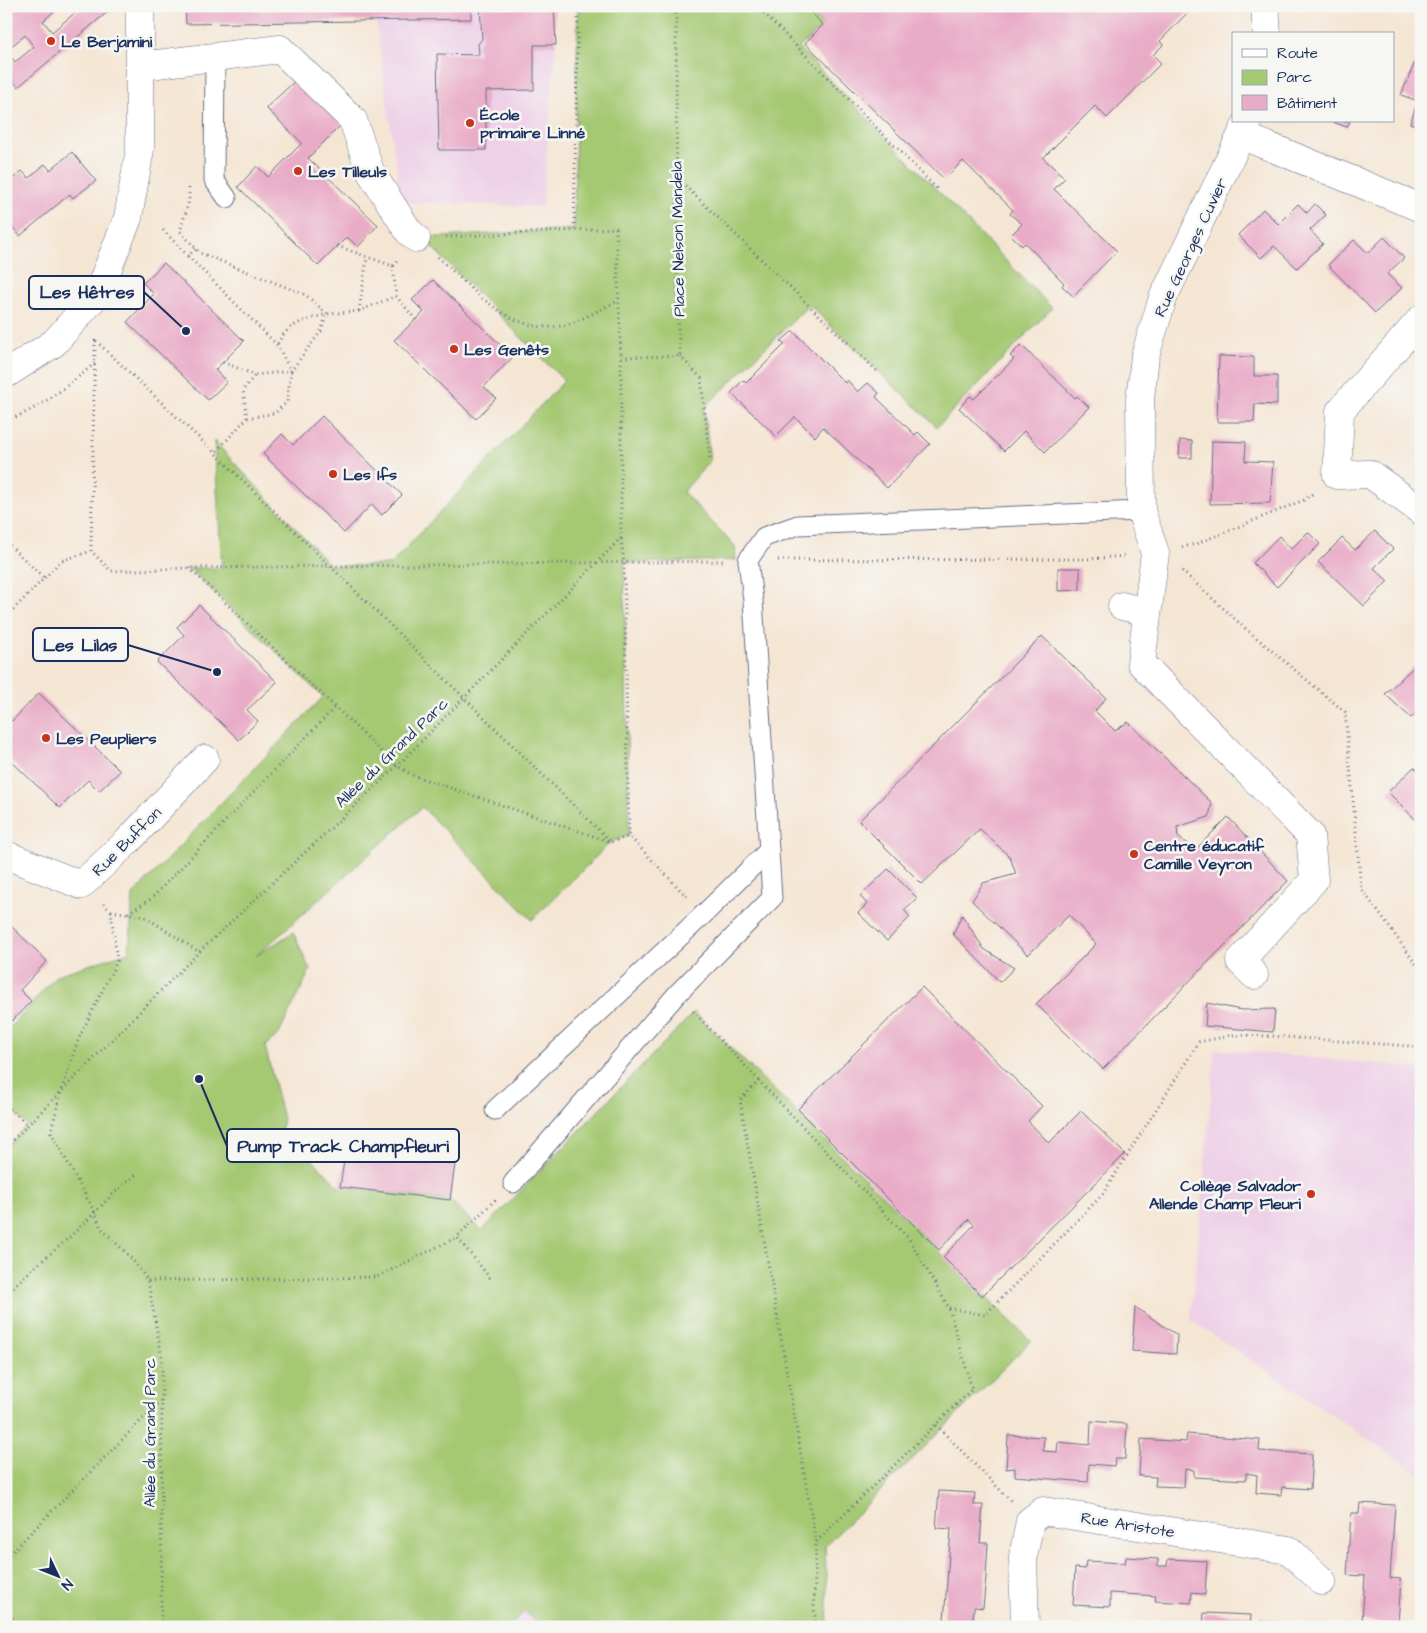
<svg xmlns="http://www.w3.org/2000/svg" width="1427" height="1633" viewBox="0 0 1427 1633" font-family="'Architects Daughter',sans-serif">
	<rect width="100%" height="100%" fill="#f6f6f2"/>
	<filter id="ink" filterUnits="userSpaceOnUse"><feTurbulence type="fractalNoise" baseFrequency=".02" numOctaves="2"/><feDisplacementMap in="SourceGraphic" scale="10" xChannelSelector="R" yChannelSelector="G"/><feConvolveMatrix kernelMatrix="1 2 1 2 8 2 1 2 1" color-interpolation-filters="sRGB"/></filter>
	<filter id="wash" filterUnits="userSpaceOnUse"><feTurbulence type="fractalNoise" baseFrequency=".0096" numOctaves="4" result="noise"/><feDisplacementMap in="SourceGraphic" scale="20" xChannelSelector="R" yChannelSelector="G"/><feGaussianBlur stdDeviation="1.12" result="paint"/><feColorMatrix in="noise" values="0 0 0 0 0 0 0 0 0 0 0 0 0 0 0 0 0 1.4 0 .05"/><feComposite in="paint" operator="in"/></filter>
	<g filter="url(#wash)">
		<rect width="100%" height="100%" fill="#f5e6d4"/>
		<g fill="#eed0e7">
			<polygon points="471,6 554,6 556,45 542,207 401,202 376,21"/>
			<polygon points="1215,1049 1421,1068 1421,1475 1191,1320"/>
			<polygon points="525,1611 540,1627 508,1627"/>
		</g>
		<polygon fill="#a5c973" stroke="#607c68" points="578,6 805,6 823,25 799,48 1052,308 937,427 809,305 704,408 710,461 683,492 735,546 736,560 624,563 629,836 611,842 532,920 422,807 256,956 293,932 310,970 279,1034 265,1046 283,1119 281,1129 340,1187 450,1200 482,1231 694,1012 1031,1341 825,1546 828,1627 540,1627 525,1611 508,1627 6,1627 6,1148 27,1125 6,1106 6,1032 57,975 129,952 133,895 323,697 189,568 222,568 214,441 331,566 390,565 564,381 423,238 574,229"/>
		<g id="blocks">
			<g fill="#e9acc7">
				<polygon points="6,6 60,6 43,21 52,32 83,6 111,6 111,9 18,87 6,72 6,51 15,62 34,47 25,35 6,51"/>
				<polygon points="185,6 471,6 471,19 186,24"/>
				<polygon points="480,6 554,6 556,45 534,45 534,90 486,91 486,150 439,150 437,54 479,55 478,44 482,39"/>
				<polygon points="805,6 1194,6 1160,41 1163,45 1153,55 1161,63 1107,118 1095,106 1043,158 1065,178 1054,189 1117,251 1073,296 1062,286 1064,283 1025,243 1022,246 1011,235 1022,224 1010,214 1013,210 963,161 944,179 805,43 823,25"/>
				<polygon points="1415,62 1421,64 1421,127 1410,123 1418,101 1401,95"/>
				<polygon points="297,79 342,124 308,158 378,225 358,247 347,237 318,266 238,187 257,166 268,177 302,143 266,108"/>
				<polygon points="1330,121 1350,121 1347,127"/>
				<polygon points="72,152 96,181 73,198 70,194 20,236 6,220 6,184 22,171 29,178 45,164 50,170"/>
				<polygon points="1298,204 1307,213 1315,204 1326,215 1310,230 1323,244 1297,268 1274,246 1261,258 1238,235 1263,209 1278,224"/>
				<polygon points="1384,237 1404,258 1387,274 1402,288 1375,313 1328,265 1354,240 1368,253"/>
				<polygon points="164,263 244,341 215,370 227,382 208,400 127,322 154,294 143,283"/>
				<polygon points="433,280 513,357 484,387 496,398 476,419 394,340 424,312 412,300"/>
				<polygon points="793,331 845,383 847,380 858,392 868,383 879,393 876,397 915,435 918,432 930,444 887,488 823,427 815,437 795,417 776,436 731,393 743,380 746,383 785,344 781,341"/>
				<polygon points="1021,345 1075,398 1077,396 1089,407 1045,452 1024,431 1004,451 959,408 970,396 974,399 1014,359 1010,356"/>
				<polygon points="1219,356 1254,357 1254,376 1277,376 1277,405 1255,404 1254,422 1217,422"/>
				<polygon points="322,416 402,495 382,515 372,504 344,533 263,454 282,434 293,445"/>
				<polygon points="1180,440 1192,441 1192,458 1179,458"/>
				<polygon points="1212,441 1246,442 1245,461 1273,462 1270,503 1210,504"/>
				<polygon points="1375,531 1393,549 1374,568 1388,581 1364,606 1318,562 1342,538 1355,550"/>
				<polygon points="1308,532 1320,544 1277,587 1253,563 1279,536 1291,549"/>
				<polygon points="1058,568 1080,568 1080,590 1058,591"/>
				<polygon points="199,605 277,682 247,710 258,721 239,740 157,662 184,635 177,627"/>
				<polygon points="1042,636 1106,698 1095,711 1115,731 1128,722 1212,803 1209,817 1177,827 1178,837 1195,850 1228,817 1288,881 1103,1069 1036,1004 1096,944 1069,915 1028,955 972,901 983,883 1016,874 1010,857 980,829 922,884 859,821"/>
				<polygon points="1421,660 1421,708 1411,718 1385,694"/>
				<polygon points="39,693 120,771 99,791 88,780 60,808 6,756 6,715 12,721"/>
				<polygon points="1414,767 1421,773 1421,825 1388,792"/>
				<polygon points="888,869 917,898 904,910 910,917 887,941 858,913 867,904 860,896"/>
				<polygon points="962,915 984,949 1014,968 1000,982 953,934"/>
				<polygon points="6,921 47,961 20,990 31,1001 12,1021 6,1016"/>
				<polygon points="922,987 1042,1106 1028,1121 1049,1143 1081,1111 1125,1154 982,1296 943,1257 974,1225 969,1219 939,1250 798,1109"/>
				<polygon points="1207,1003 1241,1010 1275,1009 1273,1032 1205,1026"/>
				<polygon points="346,1148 455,1164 450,1200 340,1187"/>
				<polygon points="1135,1307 1177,1335 1176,1354 1132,1351"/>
				<polygon points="1091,1421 1127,1424 1125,1459 1115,1459 1114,1466 1089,1464 1088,1482 1015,1476 1015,1468 1006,1469 1008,1435 1044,1437 1043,1451 1057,1452 1058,1442 1090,1445"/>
				<polygon points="1187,1434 1260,1440 1259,1451 1312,1454 1310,1489 1282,1487 1281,1495 1256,1493 1257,1475 1246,1473 1246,1480 1194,1477 1194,1470 1185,1469 1184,1487 1155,1486 1156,1477 1139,1476 1141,1439 1186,1442"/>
				<polygon points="939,1491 975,1493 974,1505 983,1505 980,1543 988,1543 986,1577 983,1608 974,1607 973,1622 944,1620 951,1529 936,1528"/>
				<polygon points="1360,1503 1395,1505 1390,1578 1401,1579 1398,1624 1362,1621 1365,1576 1347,1575 1351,1513 1359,1513"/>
				<polygon points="1126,1557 1158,1559 1158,1566 1167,1566 1168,1559 1207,1561 1205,1595 1192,1592 1191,1603 1155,1601 1156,1596 1110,1593 1110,1607 1073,1605 1075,1568 1085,1569 1086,1561 1125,1563"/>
				<polygon points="1204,1613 1251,1615 1250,1627 1203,1627"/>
				<polygon points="1260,1621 1312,1625 1260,1627"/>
			</g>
		</g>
	</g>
	<g filter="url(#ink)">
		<use href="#blocks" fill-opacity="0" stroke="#676f87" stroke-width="1"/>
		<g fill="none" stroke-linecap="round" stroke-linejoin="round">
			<g stroke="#676f87" stroke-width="21">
				<g id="service">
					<polyline points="215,57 214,180 227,198"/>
					<polyline points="495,1110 704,914 769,850"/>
					<polyline points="513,1183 677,994 772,898 753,600 748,560 764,537 798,525 1141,511"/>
				</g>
			</g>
			<g stroke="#676f87" stroke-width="29">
				<g id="minor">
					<polyline points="1265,6 1267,34"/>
					<polyline points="141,66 280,49 353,120 370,171 409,232 416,238"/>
					<polyline points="1248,121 1163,298 1145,356 1140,399 1141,511 1155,553 1141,663 1310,835 1314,880 1240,961 1254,975"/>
					<polyline points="1243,136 1421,208"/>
					<polyline points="1421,319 1340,411 1337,475 1370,474 1421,511"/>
					<polyline points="6,374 54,343 98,293 128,218 140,149 140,6"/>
					<polyline points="1122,606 1147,612"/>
					<polyline points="6,855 81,885 128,841 205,759"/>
					<polyline points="1025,1627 1023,1557 1030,1521 1043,1511 1289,1550 1322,1581"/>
				</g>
			</g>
			<g stroke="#676f87" stroke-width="3" stroke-dasharray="1 4" stroke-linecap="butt">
				<polyline points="757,6 939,191"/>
				<polyline points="678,179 879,373"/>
				<path d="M189 188V201L180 231 200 253 306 295 327 314C306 320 287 323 277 345"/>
				<polyline points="574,229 578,6"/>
				<polyline points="163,230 188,256 197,248"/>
				<polyline points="446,237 616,228 621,357 680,356 677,305 676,6"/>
				<polyline points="337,246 393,266 398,260"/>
				<polyline points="188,256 277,345 291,371 287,402 275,413 247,418 215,453"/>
				<path d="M438 257C472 288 510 335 561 326 578 323 602 308 618 301"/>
				<polyline points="393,266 396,296 416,320"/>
				<polyline points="359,311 367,258"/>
				<polyline points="95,340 91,551 111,571 189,568 725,561"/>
				<polyline points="96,341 215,453 611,842"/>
				<polyline points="680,356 701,378 710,461"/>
				<polyline points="223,362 255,375 291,371 321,331 327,314 359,311 396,296"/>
				<polyline points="247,418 243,390 255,375"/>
				<path d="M6 420C37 412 71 383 95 363"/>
				<polyline points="621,539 624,563 629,836 687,897"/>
				<polyline points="6,542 44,578"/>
				<polyline points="1182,547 1196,544 1304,500 1315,492"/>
				<polyline points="778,560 1087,559 1125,556"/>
				<polyline points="189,568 397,766 412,775 611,842 629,836"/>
				<polyline points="1182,571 1246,629 1345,712 1361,888 1421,971"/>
				<polyline points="6,617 61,561 91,551"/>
				<polyline points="103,904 111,911 117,961 78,1040 61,1092 51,1132 95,1213 101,1228 132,1259 148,1281 162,1358 161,1627"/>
				<polyline points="111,911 144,916 199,952"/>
				<polyline points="128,913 151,899 335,707"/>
				<polyline points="693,1011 909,1239 949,1308 972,1389 816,1542 814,1607 816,1627"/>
				<polyline points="759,1081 740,1100 816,1542"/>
				<polyline points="6,1105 28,1125"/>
				<polyline points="6,1147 199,952 397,766 621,538 621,357"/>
				<polyline points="490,1278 457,1237 496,1199"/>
				<polyline points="148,1281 377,1277 457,1237"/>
				<path d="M6 1294C28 1271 53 1253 75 1232 96 1213 114 1190 137 1174"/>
				<polyline points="949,1308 985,1315 1102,1195 1199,1042 1233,1035 1272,1036 1421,1047"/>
				<polyline points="936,1425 1011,1501"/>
				<polyline points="6,1558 163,1398"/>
				<polyline points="6,1610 19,1627"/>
			</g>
			<use href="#service" stroke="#fff" stroke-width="19"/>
			<use href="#minor" stroke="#fff" stroke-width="28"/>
		</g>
	</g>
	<g fill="#c8321e" stroke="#f6f6f2" stroke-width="2">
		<circle cx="51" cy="41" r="5"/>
		<circle cx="470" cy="123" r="5"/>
		<circle cx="298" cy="171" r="5"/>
		<circle cx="454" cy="349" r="5"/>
		<circle cx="333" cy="474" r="5"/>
		<circle cx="46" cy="738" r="5"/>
		<circle cx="1134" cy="854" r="5"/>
		<circle cx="1311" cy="1194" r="5"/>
	</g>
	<g text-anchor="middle" stroke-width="5" stroke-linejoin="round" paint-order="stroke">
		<g font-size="16" font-weight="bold" fill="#1b2f5e" stroke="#f6f6f2" text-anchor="start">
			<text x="61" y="47">Le Berjamini</text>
			<text x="480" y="120">École<tspan x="480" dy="18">primaire Linné</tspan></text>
			<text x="308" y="177">Les Tilleuls</text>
			<text x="464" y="355">Les Genêts</text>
			<text x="343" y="480">Les Ifs</text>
			<text x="56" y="744">Les Peupliers</text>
			<text x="1144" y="851">Centre éducatif<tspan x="1144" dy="18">Camille Veyron</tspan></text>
			<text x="1301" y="1191" text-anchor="end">Collège Salvador<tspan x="1301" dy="18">Allende Champ Fleuri</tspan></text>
		</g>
		<g font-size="16" fill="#1b2f5e" stroke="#f6f6f2">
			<text transform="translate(677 239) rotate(-91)" y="6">Place Nelson Mandela</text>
			<text transform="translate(1190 247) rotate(-65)" y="6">Rue Georges Cuvier</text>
			<text transform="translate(391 752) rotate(-44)" y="6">Allée du Grand Parc</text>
			<text transform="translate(126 841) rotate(-45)" y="6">Rue Buffon</text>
			<text transform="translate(149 1433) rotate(-90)" y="6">Allée du Grand Parc</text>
			<text transform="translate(1128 1524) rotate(9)" y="6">Rue Aristote</text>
		</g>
	</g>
	<path fill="none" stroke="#1b2f5e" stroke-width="2" d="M186 331L144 292M217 672L128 645M199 1079L227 1146"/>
	<g fill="#1b2f5e" stroke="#f6f6f2" stroke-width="2">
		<circle cx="186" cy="331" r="5"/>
		<circle cx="217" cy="672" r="5"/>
		<circle cx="199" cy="1079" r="5"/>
	</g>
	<g fill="#f6f6f2" stroke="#1b2f5e" stroke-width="2">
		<rect x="29" y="276" width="115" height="33" rx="5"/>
		<rect x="33" y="628" width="95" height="33" rx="5"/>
		<rect x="227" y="1129" width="232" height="33" rx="5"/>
	</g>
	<g font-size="18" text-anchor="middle" font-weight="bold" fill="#1b2f5e">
		<text x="87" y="298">Les Hêtres</text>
		<text x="80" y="651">Les Lilas</text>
		<text x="343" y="1152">Pump Track Champfleuri</text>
	</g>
	<rect width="1427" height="1633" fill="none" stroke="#f6f6f2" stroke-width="25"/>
	<rect x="1232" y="32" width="162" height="90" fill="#f6f6f2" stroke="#9ea6b7"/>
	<rect x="1242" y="49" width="25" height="8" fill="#ffffff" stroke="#9ea6b7"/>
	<text x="1277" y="58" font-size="15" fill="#1b2f5e">Route</text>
	<rect x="1242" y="70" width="25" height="15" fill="#a5c973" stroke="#9ea6b7"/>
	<text x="1277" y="82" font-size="15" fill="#1b2f5e">Parc</text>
	<rect x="1242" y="95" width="25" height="15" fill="#e9acc7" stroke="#9ea6b7"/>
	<text x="1277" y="108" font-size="15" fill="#1b2f5e">Bâtiment</text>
	<g transform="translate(58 1576) rotate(133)" stroke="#f6f6f2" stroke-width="4" paint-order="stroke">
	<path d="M0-4L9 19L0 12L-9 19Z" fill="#1b2f5e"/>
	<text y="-8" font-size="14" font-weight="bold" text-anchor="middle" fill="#1b2f5e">N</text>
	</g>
</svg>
